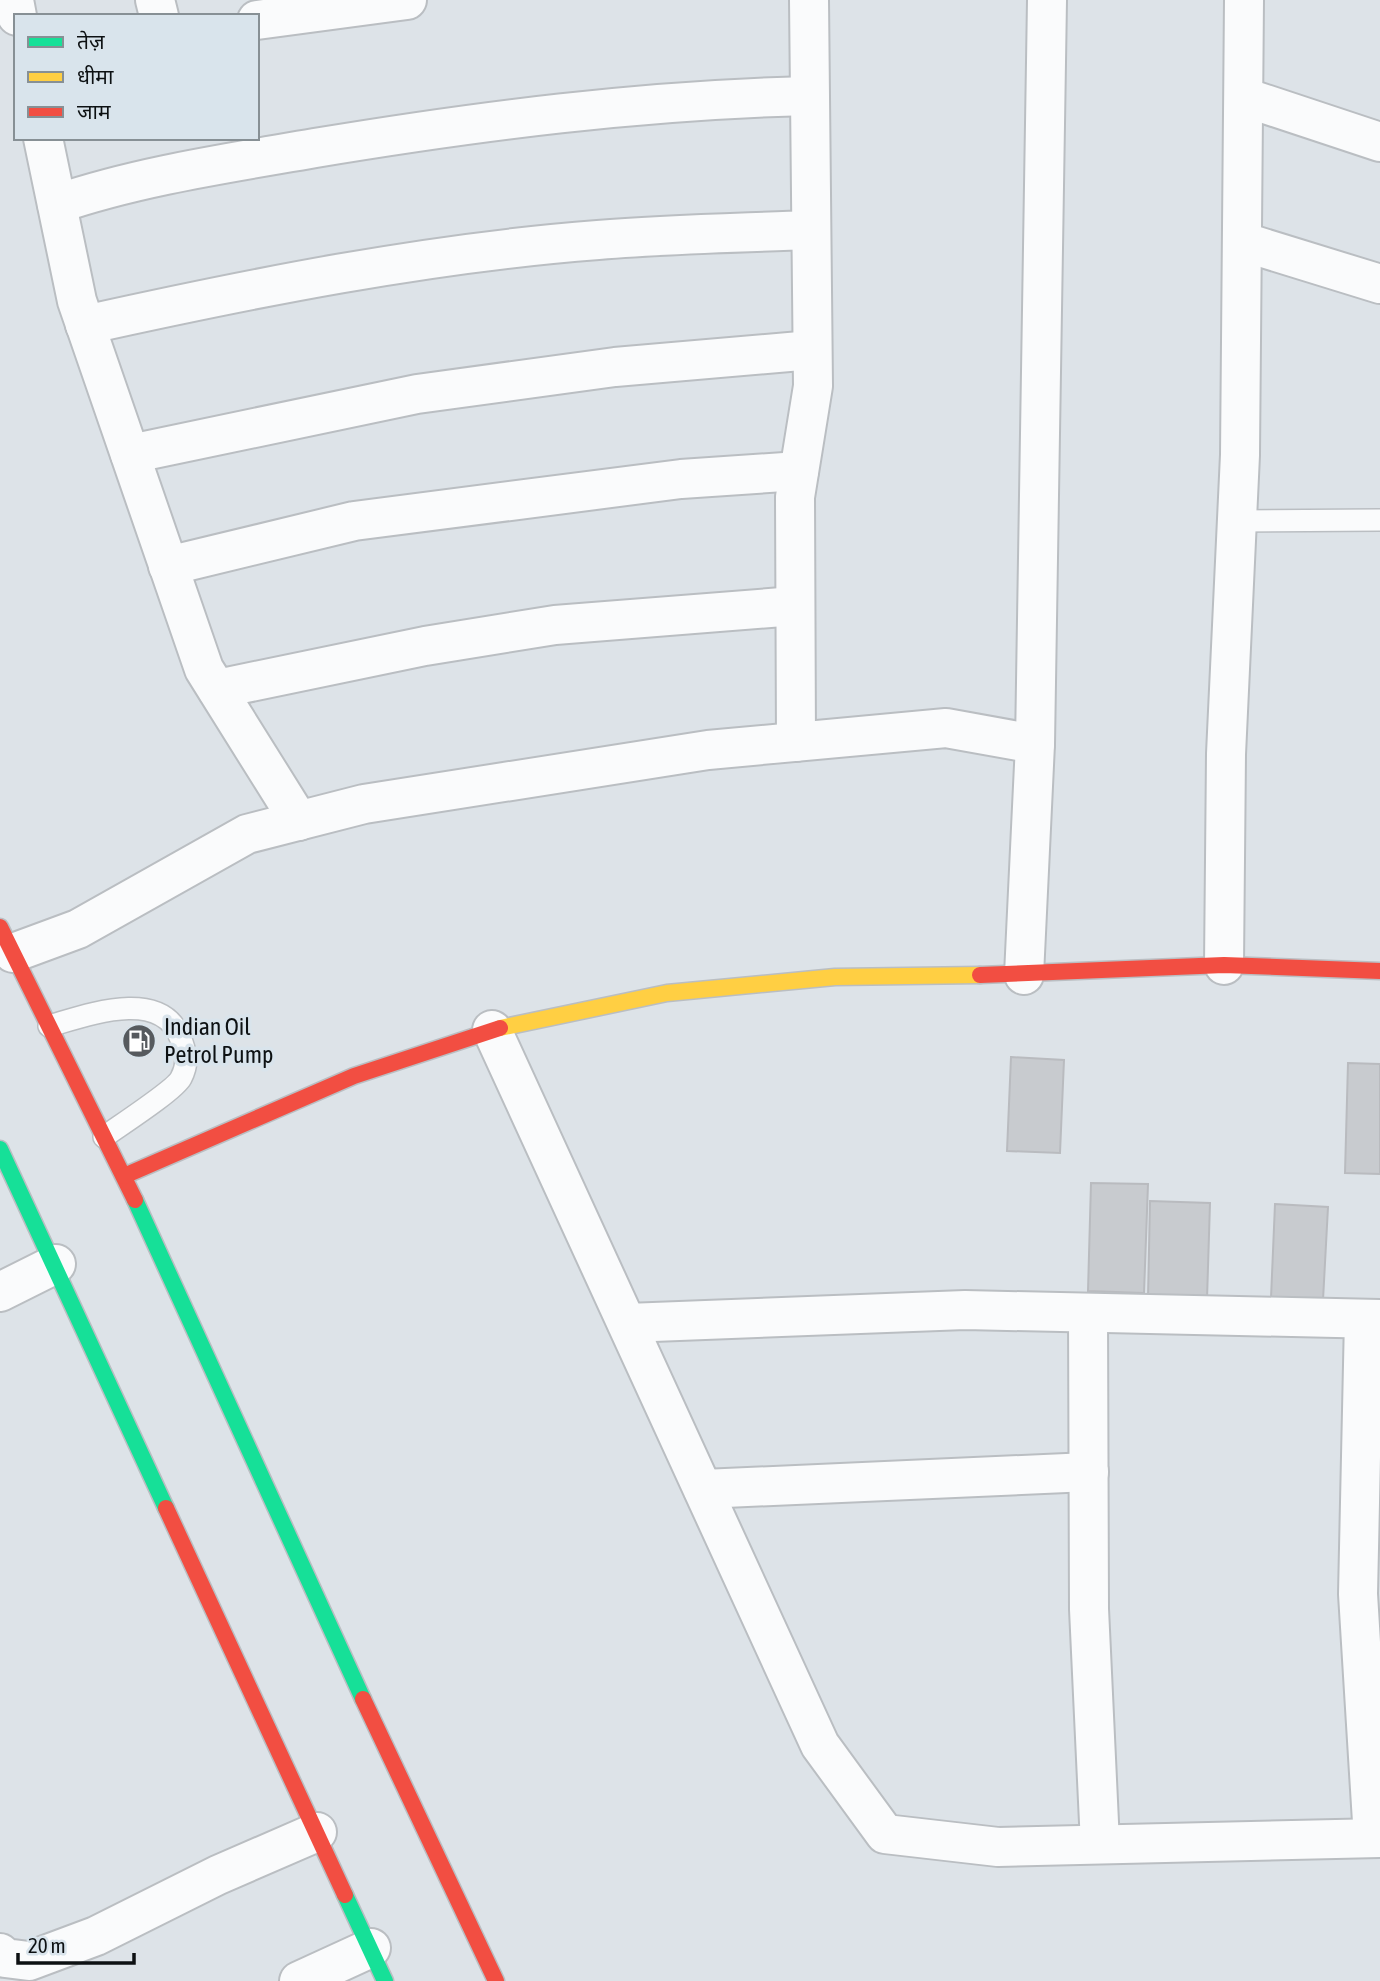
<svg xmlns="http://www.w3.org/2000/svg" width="1380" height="1981" viewBox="0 0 1380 1981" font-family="'Asap Condensed','Noto Sans Devanagari',sans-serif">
	<rect width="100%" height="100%" fill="#dde3e8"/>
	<g fill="#c8cbcf" stroke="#b9bbbf" stroke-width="2">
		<polygon points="1011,1057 1064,1060 1060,1153 1007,1151"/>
		<polygon points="1348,1063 1380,1064 1380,1174 1345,1173"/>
		<polygon points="1091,1183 1148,1184 1144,1293 1088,1291"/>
		<polygon points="1150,1201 1210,1203 1207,1299 1148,1298"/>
		<polygon points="1275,1204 1328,1207 1323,1300 1271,1298"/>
	</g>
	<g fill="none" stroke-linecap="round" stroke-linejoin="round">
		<g stroke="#babec2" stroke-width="24">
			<g id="lane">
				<polyline points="1237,521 1380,520"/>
				<path d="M49 1026C85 1016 160 987 180 1037 186 1052 189 1063 181 1078 175 1090 119 1126 104 1137"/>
			</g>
		</g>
		<g stroke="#babec2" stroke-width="42">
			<g id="street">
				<polyline points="14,0 17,16"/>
				<polyline points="155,0 159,16"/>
				<polyline points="257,20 407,0"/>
				<polyline points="1244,97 1380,142"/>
				<polyline points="43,138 77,301 204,669 299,821"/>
				<path d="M57 204C139 176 229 163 315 148 478 121 642 100 808 96"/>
				<polyline points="1244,242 1380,284"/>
				<path d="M85 325C252 288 427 253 598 240 669 234 740 233 810 230"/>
				<polyline points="130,454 417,394 615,367 812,350"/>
				<polyline points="168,566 354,521 681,479 799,471"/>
				<polyline points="217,689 425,646 555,625 795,606"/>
				<polyline points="796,742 795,497 813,386 809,0"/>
				<polyline points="13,953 78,929 247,834 364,804 708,750 946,728 1035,744"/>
				<polyline points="1224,965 1226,754 1240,455 1244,0"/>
				<polyline points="1024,975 1035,744 1047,0"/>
				<polyline points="492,1030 820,1745 885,1834 998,1847 1380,1838"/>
				<polyline points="0,1292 56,1264"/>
				<polyline points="1088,1313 1089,1609 1100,1844"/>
				<polyline points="1364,1319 1358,1594 1373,1838"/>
				<polyline points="627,1323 965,1310 1380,1319"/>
				<polyline points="703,1489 1089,1472"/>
				<polyline points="0,1953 5,1958 29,1961 96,1936 218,1875 317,1832"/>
				<polyline points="299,1981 371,1948"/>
			</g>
		</g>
		<g stroke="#babec2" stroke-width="19">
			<g id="fast">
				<polyline points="0,1149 166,1508"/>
				<polyline points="135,1200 363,1699"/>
				<polyline points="345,1895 385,1981"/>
			</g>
		</g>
		<g stroke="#babec2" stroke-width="19">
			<polyline id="slow" points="500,1028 667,993 835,977 980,975"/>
		</g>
		<g stroke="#babec2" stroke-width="19">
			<g id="jam">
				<polyline points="0,927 135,1200"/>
				<polyline points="980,975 1224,965 1380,971"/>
				<polyline points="124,1176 354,1076 500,1028"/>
				<polyline points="166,1508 345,1895"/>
				<polyline points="363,1699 496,1981"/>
			</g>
		</g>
		<use href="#lane" stroke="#fafbfc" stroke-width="21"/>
		<use href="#street" stroke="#fafbfc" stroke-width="38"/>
		<use href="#fast" stroke="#16e098" stroke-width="16"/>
		<use href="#slow" stroke="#ffcf43" stroke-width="16"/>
		<use href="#jam" stroke="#f24e42" stroke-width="16"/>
	</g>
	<defs>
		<g id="fuel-disc" transform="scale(1.75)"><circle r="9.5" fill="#565a5e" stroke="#d9e4ec"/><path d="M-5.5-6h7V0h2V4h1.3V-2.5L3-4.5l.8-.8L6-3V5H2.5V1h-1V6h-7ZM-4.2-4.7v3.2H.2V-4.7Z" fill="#fff"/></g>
	</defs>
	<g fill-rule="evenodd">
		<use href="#fuel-disc" x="139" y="1041"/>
	</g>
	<g text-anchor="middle" stroke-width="7" stroke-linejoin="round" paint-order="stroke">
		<g font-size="24" fill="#0d1113" stroke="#d9e4ec" text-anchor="start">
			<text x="164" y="1035">Indian Oil<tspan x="164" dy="28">Petrol Pump</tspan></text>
		</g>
	</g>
	<rect x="14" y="14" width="245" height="126" fill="#d9e4ec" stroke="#879095" stroke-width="2"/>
	<rect x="28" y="37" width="35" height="10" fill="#16e098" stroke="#879095" stroke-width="2"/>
	<text x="77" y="49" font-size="21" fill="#0d1113">तेज़</text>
	<rect x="28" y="72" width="35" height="10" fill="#ffcf43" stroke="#879095" stroke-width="2"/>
	<text x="77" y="84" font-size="21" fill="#0d1113">धीमा</text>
	<rect x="28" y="107" width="35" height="10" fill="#f24e42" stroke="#879095" stroke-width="2"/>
	<text x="77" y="119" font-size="21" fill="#0d1113">जाम</text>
	<path d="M18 1953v10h116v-10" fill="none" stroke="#0d1113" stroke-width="3.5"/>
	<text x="28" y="1953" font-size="21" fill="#0d1113" stroke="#d9e4ec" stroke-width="5" paint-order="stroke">20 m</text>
</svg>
